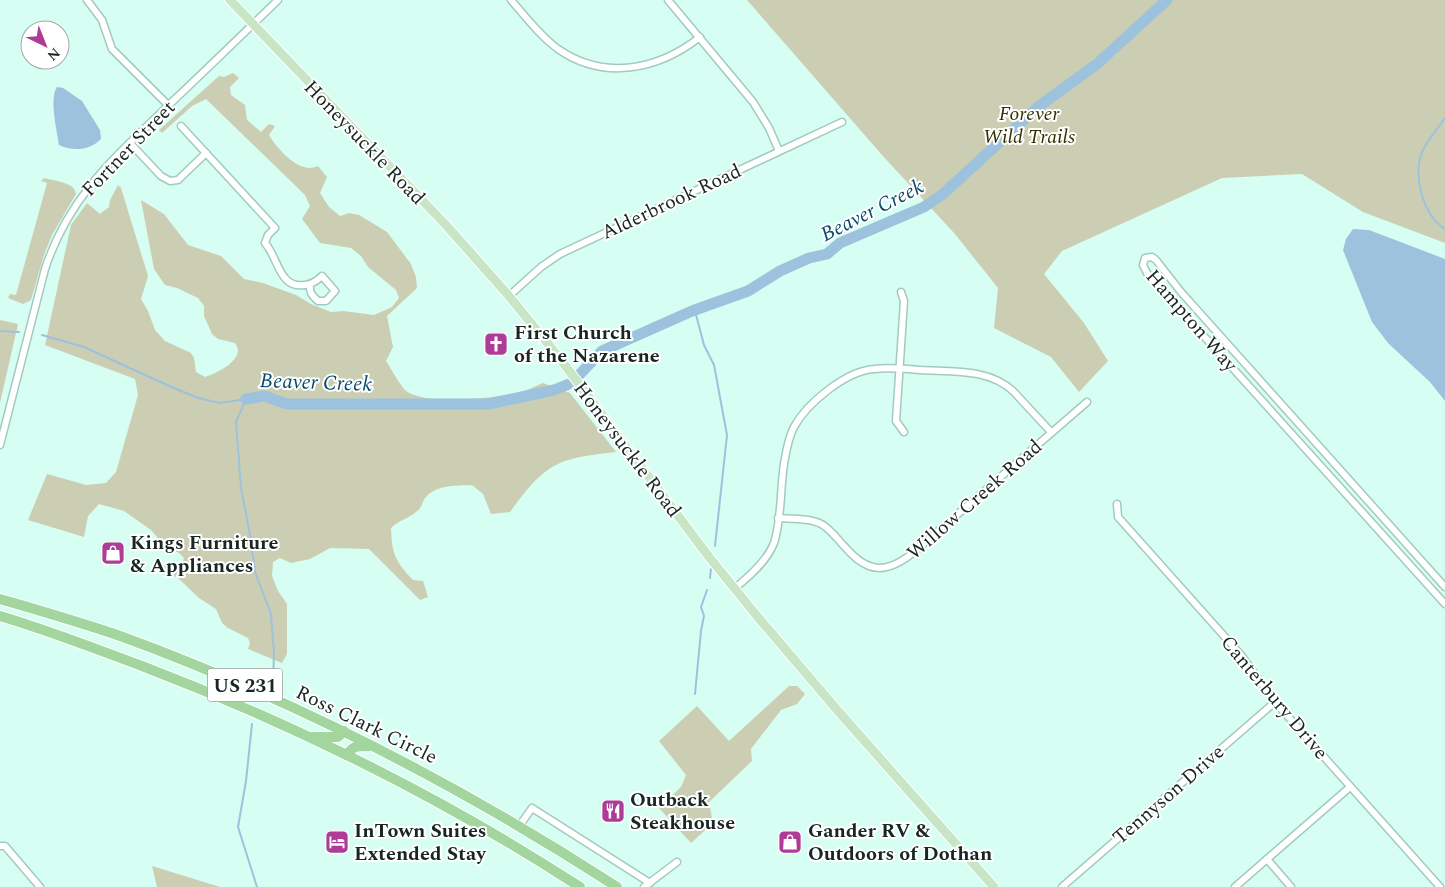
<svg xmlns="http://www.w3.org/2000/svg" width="1445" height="887" viewBox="0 0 1445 887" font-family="Spectral,serif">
	<rect width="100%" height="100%" fill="#d6fef2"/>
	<g fill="#ccceb3">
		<polygon points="747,0 1445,0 1445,243 1363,212 1302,174 1222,178 1062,251 1044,274 1084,323 1108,361 1079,392 1051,357 994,328 998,288 955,234 882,155"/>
		<path d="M233 73 239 78 230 87 231 95 245 105 247 120 261 132 269 124 275 126 269 135C276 147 294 168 310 168 312 168 315 167 318 166L327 177 320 193 329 207 340 216 349 213 359 215 387 232 411 264 416 277 417 288 387 316 393 347 386 361C392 370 398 382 405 390 422 406 496 398 518 393 527 391 535 386 543 383L570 393 616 452C594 455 568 456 549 469 533 480 522 496 510 512L491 514 483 494 472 485C455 486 437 484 425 498 422 502 422 508 417 511 409 519 400 519 391 528 392 554 395 561 413 580L423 581 428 597 420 600 369 549 330 548 310 559 291 563 280 558 273 562 272 576 278 591 287 604V654L282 663 248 649 250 643 248 638 228 628 222 623 216 609 199 598 177 577 158 573 166 563 182 564 184 558 179 553 165 546 151 530 124 511 99 504 88 516 84 537 28 520 47 474 86 485 106 483 116 472 138 395 135 379 45 345 71 225 87 203 100 214 109 207 110 200 118 185 121 188 148 276 141 299 148 311 155 330 165 341 191 353 194 358 196 372 205 377C215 374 238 363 238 350 238 348 236 345 235 343L218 339 212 334 204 316V306L198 298 177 288 165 285 154 269 141 200 164 214 188 245 221 256 244 279 263 283 296 295 311 304 331 312 343 311 374 315 392 307 399 298 396 290 368 267 361 256 351 248 320 243 302 219 310 206 305 195 206 99 192 106 162 133 159 130 219 76 224 77Z"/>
		<path d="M44 178C54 181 75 182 76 194L52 235 44 255 31 300 23 304 8 298 10 294 16 295 47 183 41 181Z"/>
		<polygon points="0,320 18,324 0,403"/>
		<polygon points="789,686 797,686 805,694 797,704 781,710 751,749 752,761 709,802 713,823 691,843 659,808 681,787 686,775 659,741 697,706 729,741"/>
		<polygon points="152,866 220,887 157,887"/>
	</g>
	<g fill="#9dc2dd">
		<path d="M57 87 63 88 82 101 100 130 101 139C90 150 74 152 59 145 57 131 49 98 57 87Z"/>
		<polygon points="1353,229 1369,230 1445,259 1445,401 1430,382 1388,343 1372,322 1343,250 1346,239"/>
	</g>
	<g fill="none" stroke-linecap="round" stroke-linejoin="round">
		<g stroke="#9dc2dd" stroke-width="2">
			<path d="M1445 118C1438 128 1430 137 1424 148 1411 171 1422 215 1445 229"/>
			<polyline points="695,311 704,345 714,365 727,435 715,546"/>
			<polyline points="0,331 19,332"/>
			<polyline points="42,335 84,347 167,385 198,398 220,403 246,399"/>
			<polyline points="246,399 236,422 241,488 250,535 255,572 271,614 274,654 273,682"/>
			<polyline points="710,578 711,569"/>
			<polyline points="695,694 701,631 704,616 701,607 707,590"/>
			<polyline points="252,724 246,781 238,827 257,887"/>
		</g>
		<g stroke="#9dc2dd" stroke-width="11">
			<polyline points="580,374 602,351 692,311 748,291 780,271 809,258 827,254 840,243 924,207 943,194 1038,107 1097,64 1167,0"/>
			<polyline points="246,399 264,396 287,404 489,404 554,390 569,384"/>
		</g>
		<g stroke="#a3cabf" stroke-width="9">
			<g id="minor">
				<polyline points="87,0 102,20 112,49 169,106"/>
				<path d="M511 0C526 17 540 36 558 49 604 81 658 70 700 37"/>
				<polyline points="668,0 753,102 769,128 779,151"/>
				<path d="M181 126 275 228 268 235 265 243C279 259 279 289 305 285 312 284 317 281 322 276L335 291 326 301H318C312 296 309 292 310 284"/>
				<polyline points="130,143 161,176 170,181 178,180 206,153"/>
				<polyline points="901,292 904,301 896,421 904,432"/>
				<polyline points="509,296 541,267 560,254 842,122"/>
				<path d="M0 445 45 269C70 193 118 155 173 101 208 68 243 34 278 0"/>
				<polyline points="1117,504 1118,517 1241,655 1275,702 1440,887"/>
				<path d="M778 518C793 519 811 518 823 525 832 531 838 540 845 547 868 574 887 574 914 552L1087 402"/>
				<polyline points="1445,587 1181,292 1156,260 1152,257 1145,258 1143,265 1147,273 1445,604"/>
				<path d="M735 588C750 576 767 561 774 543 782 518 780 489 784 464 786 452 788 438 794 427 807 403 846 371 874 369 889 367 905 369 920 370 952 372 988 368 1013 391L1051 432"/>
				<polyline points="520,825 532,808 650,883"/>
				<polyline points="0,846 5,846 40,887"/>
				<polyline points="1267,859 1291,887"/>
				<polyline points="644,887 677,862"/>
				<polyline points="1062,887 1275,702"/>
				<polyline points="1235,887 1350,787"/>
			</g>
		</g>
		<g stroke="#fff" stroke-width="11">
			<polyline id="major" points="230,0 445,224 509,296 558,356 709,557 757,616 838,711 994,887"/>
		</g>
		<g stroke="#fff" stroke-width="12">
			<g id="highway">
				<path d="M0 599C41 611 83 623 123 637 297 701 461 786 617 887"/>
				<path d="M0 616C48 630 96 649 142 666 296 725 443 798 580 887"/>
				<polyline points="312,737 338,737 344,731"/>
				<path d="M347 755C355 743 359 747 371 746"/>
			</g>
		</g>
		<use href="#minor" stroke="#fff" stroke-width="6"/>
		<use href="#major" stroke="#c8e6c5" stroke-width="9"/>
		<use href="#highway" stroke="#a3d59f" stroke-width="10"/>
	</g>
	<defs>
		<g id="church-square" transform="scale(1.25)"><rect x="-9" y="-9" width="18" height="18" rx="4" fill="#ae3c97" stroke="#fff"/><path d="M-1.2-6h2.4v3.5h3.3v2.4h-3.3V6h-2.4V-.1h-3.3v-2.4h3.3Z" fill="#fff"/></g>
		<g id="shop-square" transform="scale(1.25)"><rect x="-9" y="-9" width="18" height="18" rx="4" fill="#ae3c97" stroke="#fff"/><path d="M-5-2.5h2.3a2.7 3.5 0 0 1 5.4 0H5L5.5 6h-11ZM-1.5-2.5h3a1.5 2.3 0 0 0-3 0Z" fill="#fff"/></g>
		<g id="restaurant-square" transform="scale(1.25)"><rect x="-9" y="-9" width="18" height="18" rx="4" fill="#ae3c97" stroke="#fff"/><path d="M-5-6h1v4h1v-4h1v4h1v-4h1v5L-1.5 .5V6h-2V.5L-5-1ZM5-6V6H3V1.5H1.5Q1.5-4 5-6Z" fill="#fff"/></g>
		<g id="hotel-square" transform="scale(1.25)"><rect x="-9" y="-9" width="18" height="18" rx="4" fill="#ae3c97" stroke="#fff"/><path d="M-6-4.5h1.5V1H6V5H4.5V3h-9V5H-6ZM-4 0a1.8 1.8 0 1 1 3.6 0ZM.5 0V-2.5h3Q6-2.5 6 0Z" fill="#fff"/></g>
	</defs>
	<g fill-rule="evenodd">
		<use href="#church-square" x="496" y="344"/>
		<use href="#shop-square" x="113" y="553"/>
		<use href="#restaurant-square" x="613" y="811"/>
		<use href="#hotel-square" x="337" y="842"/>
		<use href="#shop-square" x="790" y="842"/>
	</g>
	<g text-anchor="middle" stroke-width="4" stroke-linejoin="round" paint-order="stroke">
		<rect fill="#fff" stroke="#5d6865" stroke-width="1" x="207.5" y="668.5" width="75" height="33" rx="4"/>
		<g font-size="19" font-weight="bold" fill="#182723">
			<text x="245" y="692">US 231</text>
		</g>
		<g font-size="20" font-style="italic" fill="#313200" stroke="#fff">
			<text x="1029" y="120">Forever<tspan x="1029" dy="23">Wild Trails</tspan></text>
		</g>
		<g font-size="20" fill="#182723" stroke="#fff">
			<text transform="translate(365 142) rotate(46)" y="7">Honeysuckle Road</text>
			<text transform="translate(128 148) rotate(-46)" y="7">Fortner Street</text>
			<text transform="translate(671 201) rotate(-25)" y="7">Alderbrook Road</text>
			<text transform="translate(1192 320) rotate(49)" y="7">Hampton Way</text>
			<text transform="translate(628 449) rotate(53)" y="7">Honeysuckle Road</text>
			<text transform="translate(974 499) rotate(-41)" y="7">Willow Creek Road</text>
			<text transform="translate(1275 697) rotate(50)" y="7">Canterbury Drive</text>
			<text transform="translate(367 724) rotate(26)" y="7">Ross Clark Circle</text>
			<text transform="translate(1168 794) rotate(-41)" y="7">Tennyson Drive</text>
		</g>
		<g font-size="20" font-weight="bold" fill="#182723" stroke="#fff" text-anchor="start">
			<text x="514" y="339">First Church<tspan x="514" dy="23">of the Nazarene</tspan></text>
			<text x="130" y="549">Kings Furniture<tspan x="130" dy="23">&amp; Appliances</tspan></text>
			<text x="630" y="806">Outback<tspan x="630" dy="23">Steakhouse</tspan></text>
			<text x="354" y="837">InTown Suites<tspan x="354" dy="23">Extended Stay</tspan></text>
			<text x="808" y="837">Gander RV &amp;<tspan x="808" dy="23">Outdoors of Dothan</tspan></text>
		</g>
		<g font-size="21" font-style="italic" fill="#074a6e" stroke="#fff">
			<text transform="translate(872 210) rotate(-27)" y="7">Beaver Creek</text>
			<text transform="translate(316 382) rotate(2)" y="7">Beaver Creek</text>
		</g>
	</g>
	<g transform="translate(45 45) rotate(137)"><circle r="24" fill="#ffffff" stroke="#a3a9a7"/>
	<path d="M0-4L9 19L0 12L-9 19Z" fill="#ae3c97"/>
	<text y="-8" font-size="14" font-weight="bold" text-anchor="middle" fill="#182723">N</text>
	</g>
</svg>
